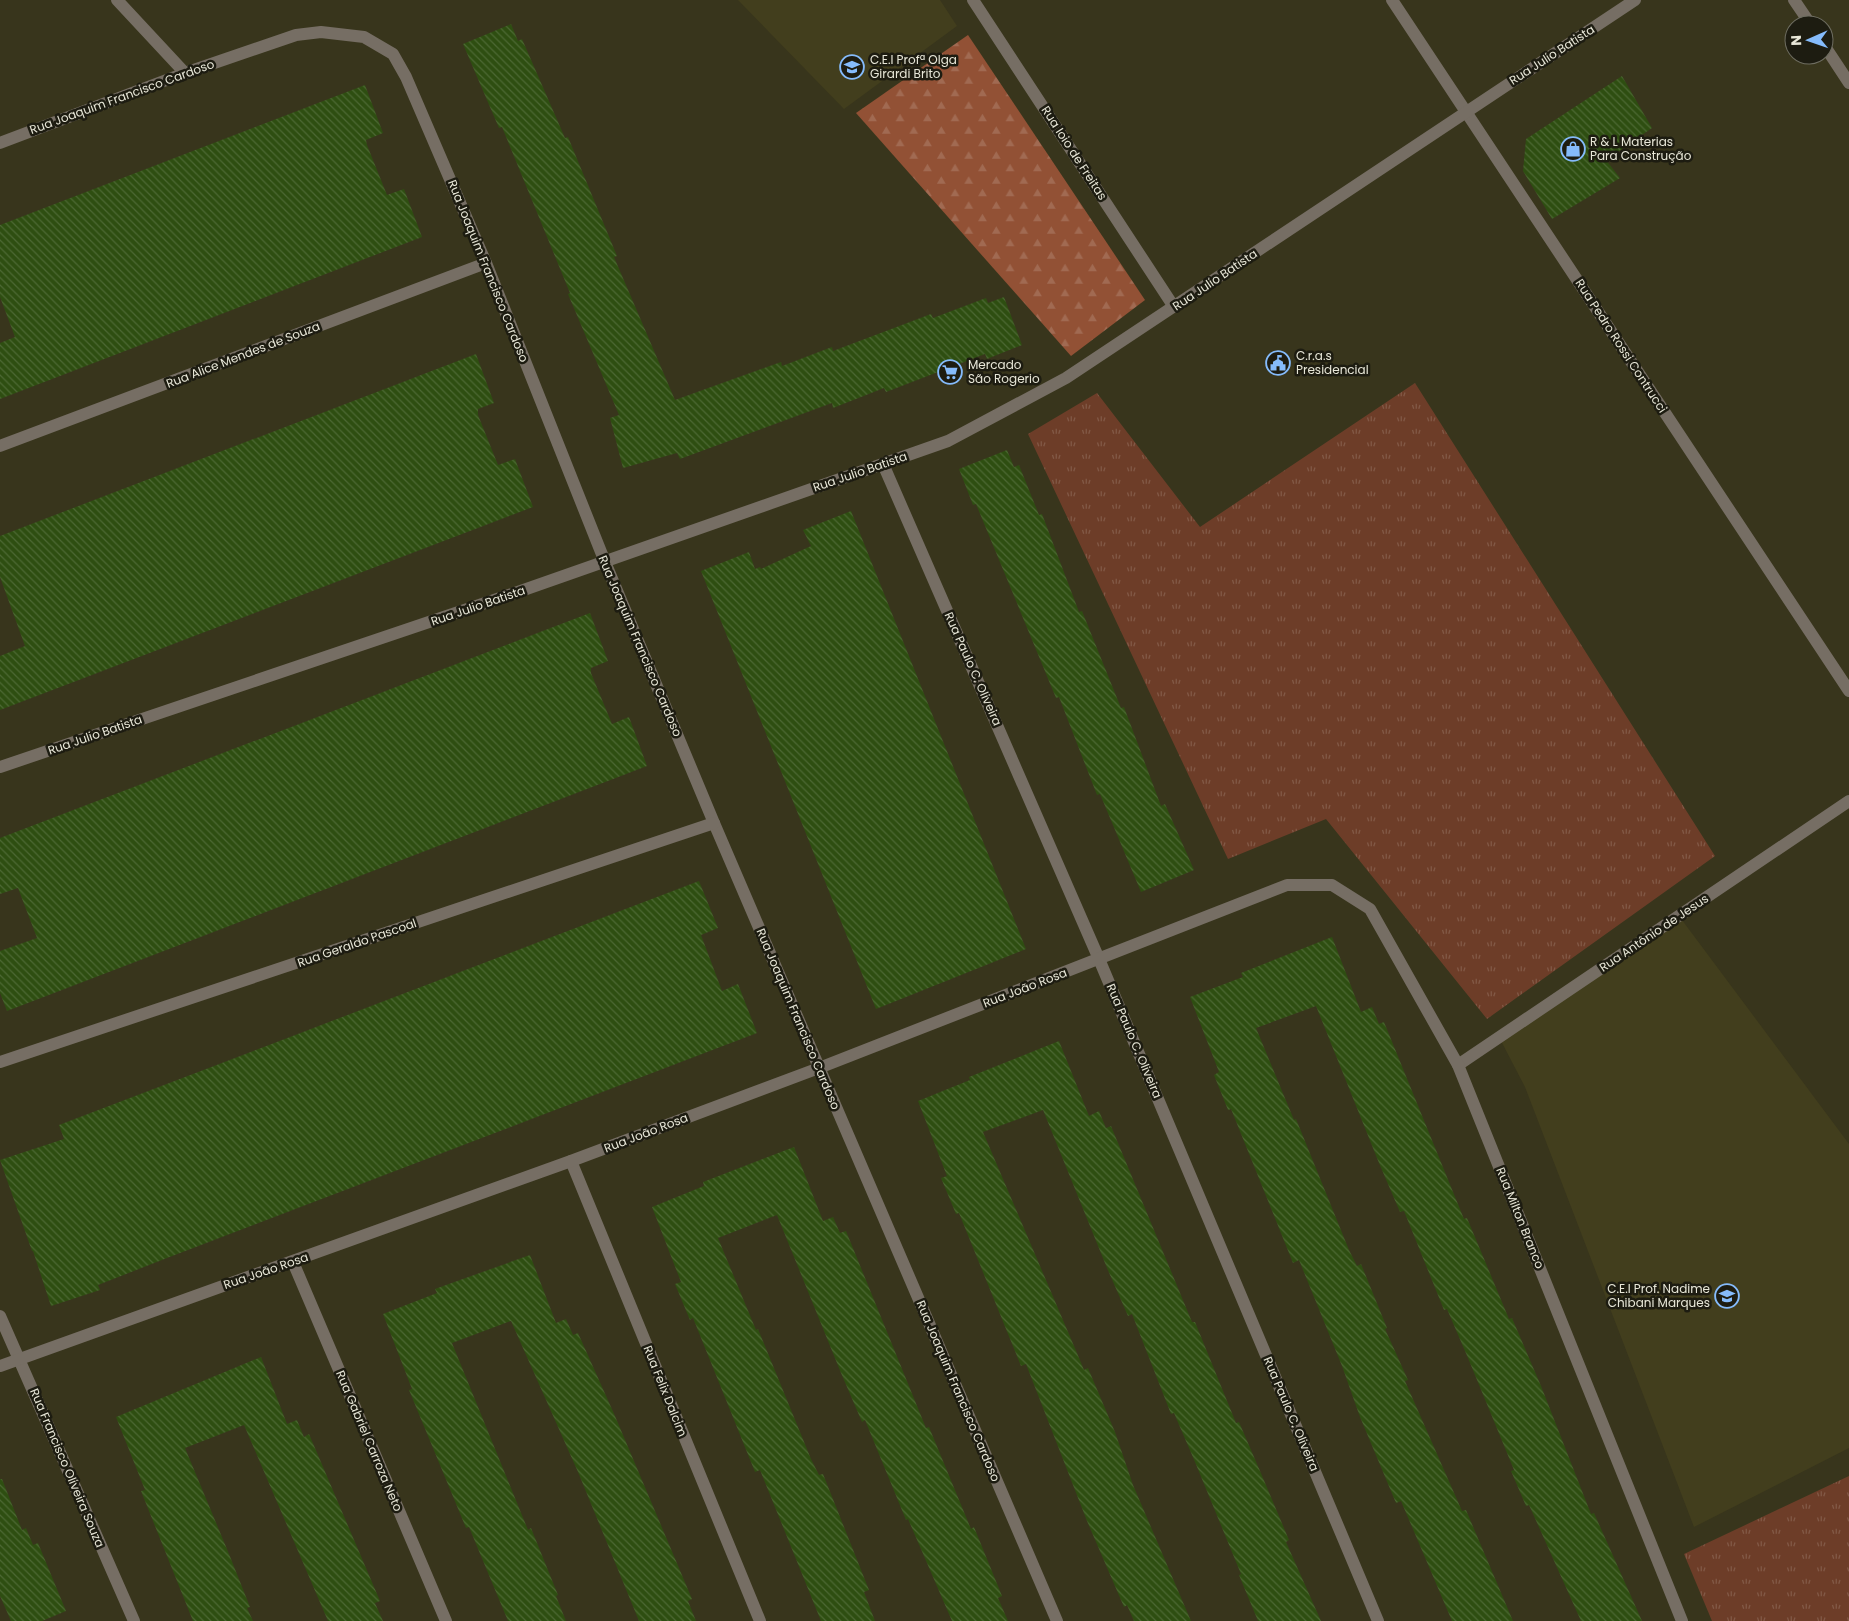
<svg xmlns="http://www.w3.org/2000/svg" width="1849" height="1621" viewBox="0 0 1849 1621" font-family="Poppins,sans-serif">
	<defs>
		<pattern id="grass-tufts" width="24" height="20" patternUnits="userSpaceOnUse" patternTransform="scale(1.25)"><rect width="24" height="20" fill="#6d3d28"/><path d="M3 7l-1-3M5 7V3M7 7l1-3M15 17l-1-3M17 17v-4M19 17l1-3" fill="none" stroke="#825946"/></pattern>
		<pattern id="forest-firs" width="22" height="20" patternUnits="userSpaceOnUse" patternTransform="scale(1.25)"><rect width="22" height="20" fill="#925135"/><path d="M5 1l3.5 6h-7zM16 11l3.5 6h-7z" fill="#a16a52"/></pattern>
		<pattern id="building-back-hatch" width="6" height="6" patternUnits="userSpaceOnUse" patternTransform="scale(1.25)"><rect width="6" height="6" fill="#2e4e11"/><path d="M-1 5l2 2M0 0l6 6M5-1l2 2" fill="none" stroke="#4c6833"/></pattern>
	</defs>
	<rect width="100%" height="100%" fill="#38351c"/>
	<g fill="#423e1d">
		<polygon points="738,0 940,0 957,26 844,109"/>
		<polygon points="1679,916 1849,1144 1849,1448 1694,1527 1525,1087 1499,1037"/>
	</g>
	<g fill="url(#grass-tufts)">
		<polygon points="1415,383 1715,856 1487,1019 1326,819 1228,859 1028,434 1097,393 1200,527"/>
		<polygon points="1849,1476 1849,1621 1712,1621 1684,1554"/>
	</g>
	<polygon fill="url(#forest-firs)" points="968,35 1145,300 1071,356 856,113"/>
	<g fill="url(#building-back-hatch)">
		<polygon points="511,24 518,41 522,39 565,138 568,137 617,256 614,257 675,400 781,362 782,366 832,347 833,351 931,314 933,318 986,298 988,303 1004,297 1022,345 987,359 985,354 886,392 884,388 833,408 832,403 680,459 677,453 623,468 610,418 619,415 568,294 570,293 502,127 499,128 463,44"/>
		<polygon points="1622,76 1652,128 1606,160 1620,178 1552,219 1523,171 1526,139"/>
		<polygon points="365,85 383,133 366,140 367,145 387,195 404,189 422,237 0,399 0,343 15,337 0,297 0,225"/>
		<polygon points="476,354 494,403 478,409 478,415 498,465 515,459 533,507 0,710 0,656 25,646 0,577 0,536"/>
		<polygon points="1007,450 1014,467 1019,465 1039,515 1042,514 1079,612 1082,611 1121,708 1124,707 1161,806 1165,804 1194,870 1141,892 1100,794 1097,795 1059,697 1056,698 976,504 973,505 959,469"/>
		<polygon points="851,511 1026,949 876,1009 701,571 749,552 755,569 760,567 761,569 811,546 803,530"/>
		<polygon points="590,613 608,661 591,668 591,673 612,724 629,717 647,766 7,1011 0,993 0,951 37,938 18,888 0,894 0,838"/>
		<polygon points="699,881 718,928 701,935 722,991 738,984 757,1033 167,1258 98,1285 100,1290 51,1306 33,1251 32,1251 0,1160 64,1139 59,1125"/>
		<polygon points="1332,937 1361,1012 1372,1007 1379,1024 1384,1022 1464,1219 1467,1218 1509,1319 1512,1318 1541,1386 1591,1514 1594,1513 1642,1621 1581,1621 1529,1505 1526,1506 1511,1471 1514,1470 1468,1358 1447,1309 1444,1310 1404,1211 1400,1212 1379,1163 1316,1006 1256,1028 1294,1120 1296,1119 1349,1250 1357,1266 1361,1264 1387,1328 1385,1329 1408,1380 1405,1381 1462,1511 1466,1510 1513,1621 1452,1621 1401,1501 1396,1503 1360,1417 1342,1366 1299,1260 1293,1263 1231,1109 1228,1110 1214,1075 1219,1072 1190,997 1243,977 1241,973"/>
		<polygon points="1059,1041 1089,1116 1099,1111 1106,1128 1111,1126 1192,1322 1195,1322 1236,1423 1239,1422 1260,1471 1289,1540 1286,1542 1321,1621 1258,1621 1239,1575 1241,1574 1195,1462 1174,1413 1171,1414 1132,1314 1128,1316 1107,1268 1043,1110 983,1132 1077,1353 1084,1370 1088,1368 1115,1432 1133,1485 1191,1621 1134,1621 1127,1605 1124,1607 1087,1521 1026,1364 1021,1366 959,1213 956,1214 941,1178 947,1176 918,1101 970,1080 969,1077"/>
		<polygon points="794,1147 823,1221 833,1217 840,1233 846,1231 926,1428 929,1427 971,1529 974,1527 1002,1596 998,1598 1008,1621 952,1621 908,1519 906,1520 865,1420 862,1422 841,1373 777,1215 718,1238 756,1330 758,1329 811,1459 819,1475 823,1474 869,1590 864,1592 875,1621 821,1621 760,1470 755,1472 693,1318 690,1320 675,1284 681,1282 652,1207 704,1186 703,1182"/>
		<polygon points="530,1255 556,1323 566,1319 573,1335 578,1333 615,1416 692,1599 688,1601 696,1621 639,1621 578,1472 511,1321 452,1343 528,1530 531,1528 558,1595 556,1596 566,1621 508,1621 469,1527 466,1528 409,1390 412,1389 383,1314 437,1293 435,1289"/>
		<polygon points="261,1357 287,1424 297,1420 304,1437 309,1434 380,1601 375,1603 383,1621 328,1621 244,1425 185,1448 229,1554 250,1607 247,1608 253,1621 193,1621 141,1491 145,1490 116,1417"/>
		<polygon points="0,1479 2,1479 22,1530 26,1528 33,1545 38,1543 66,1611 42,1621 11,1621 0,1596"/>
	</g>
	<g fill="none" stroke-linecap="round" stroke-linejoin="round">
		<g stroke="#766e64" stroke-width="12">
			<polyline points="117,0 185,73"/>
			<polyline points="973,0 1174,307"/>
			<polyline points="1392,0 1849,691"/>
			<polyline points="1794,0 1811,25"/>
			<polyline points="1824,45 1849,83"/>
			<polyline points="0,143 185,73 296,35 321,32 364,37 393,54 406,77 486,263 605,562 714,823 1057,1621"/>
			<polyline points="0,446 486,263"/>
			<polyline points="883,464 1099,959 1378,1621"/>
			<polyline points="0,767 515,593 948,441 1066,378 1635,0"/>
			<polyline points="0,1062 714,823"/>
			<polyline points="1458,1065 1849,801"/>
			<polyline points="571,1161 760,1621"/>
			<polyline points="293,1262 446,1621"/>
			<polyline points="0,1316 134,1621"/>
			<polyline points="0,1366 571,1161 819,1068 1287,885 1332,885 1370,909 1458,1065 1682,1621"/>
		</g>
	</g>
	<defs>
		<g id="school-ring" transform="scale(1.25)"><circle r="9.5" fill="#1d1c11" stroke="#85bbfb" stroke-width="1.5"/><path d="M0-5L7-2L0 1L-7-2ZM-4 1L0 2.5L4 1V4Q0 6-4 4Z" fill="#85bbfb"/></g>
		<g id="shop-ring" transform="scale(1.25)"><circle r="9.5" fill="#1d1c11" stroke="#85bbfb" stroke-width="1.5"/><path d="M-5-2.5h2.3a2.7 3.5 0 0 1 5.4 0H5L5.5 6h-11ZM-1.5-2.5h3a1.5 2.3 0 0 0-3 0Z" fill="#85bbfb"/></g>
		<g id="civic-ring" transform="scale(1.25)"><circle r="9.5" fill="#1d1c11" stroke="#85bbfb" stroke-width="1.5"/><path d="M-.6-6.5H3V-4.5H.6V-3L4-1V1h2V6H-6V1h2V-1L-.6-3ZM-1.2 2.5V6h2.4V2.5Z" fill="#85bbfb"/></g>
		<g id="supermarket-ring" transform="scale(1.25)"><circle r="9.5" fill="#1d1c11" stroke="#85bbfb" stroke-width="1.5"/><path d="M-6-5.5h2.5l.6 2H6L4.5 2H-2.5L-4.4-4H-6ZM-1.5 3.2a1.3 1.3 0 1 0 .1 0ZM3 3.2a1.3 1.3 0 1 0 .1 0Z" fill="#85bbfb"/></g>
	</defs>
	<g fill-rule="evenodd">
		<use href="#school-ring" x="852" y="67"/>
		<use href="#shop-ring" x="1573" y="149"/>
		<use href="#civic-ring" x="1278" y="363"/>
		<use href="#supermarket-ring" x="950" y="372"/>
		<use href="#school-ring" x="1727" y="1296"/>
	</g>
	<g text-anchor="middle" stroke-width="5" stroke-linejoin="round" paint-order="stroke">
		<g font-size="12" fill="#e8e7d8" stroke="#1d1c11">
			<text transform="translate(1552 55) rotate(-33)" y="4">Rua Julio Batista</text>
			<text transform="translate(122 97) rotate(-20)" y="4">Rua Joaquim Francisco Cardoso</text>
			<text transform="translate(1074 153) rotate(57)" y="4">Rua Ioio de Freitas</text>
			<text transform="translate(488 271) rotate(68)" y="4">Rua Joaquim Francisco Cardoso</text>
			<text transform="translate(1215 280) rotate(-34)" y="4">Rua Julio Batista</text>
			<text transform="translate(1621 346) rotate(57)" y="4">Rua Pedro Rossi Contrucci</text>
			<text transform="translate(243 355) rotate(-21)" y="4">Rua Alice Mendes de Souza</text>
			<text transform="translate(860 472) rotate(-19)" y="4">Rua Julio Batista</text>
			<text transform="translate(478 606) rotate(-19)" y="4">Rua Julio Batista</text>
			<text transform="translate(640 646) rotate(67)" y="4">Rua Joaquim Francisco Cardoso</text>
			<text transform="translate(973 669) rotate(66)" y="4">Rua Paulo C. Oliveira</text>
			<text transform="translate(95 735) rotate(-19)" y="4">Rua Julio Batista</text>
			<text transform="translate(1654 933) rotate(-34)" y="4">Rua Antônio de Jesus</text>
			<text transform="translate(357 943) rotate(-19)" y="4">Rua Geraldo Pascoal</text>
			<text transform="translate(1025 988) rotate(-21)" y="4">Rua João Rosa</text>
			<text transform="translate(798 1019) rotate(67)" y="4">Rua Joaquim Francisco Cardoso</text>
			<text transform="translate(1134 1041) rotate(67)" y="4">Rua Paulo C. Oliveira</text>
			<text transform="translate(646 1133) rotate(-21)" y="4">Rua João Rosa</text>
			<text transform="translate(1520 1218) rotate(68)" y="4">Rua Milton Branco</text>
			<text transform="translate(266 1271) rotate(-19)" y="4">Rua João Rosa</text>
			<text transform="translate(665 1391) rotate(68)" y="4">Rua Felix Dalcim</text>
			<text transform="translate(958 1391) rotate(67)" y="4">Rua Joaquim Francisco Cardoso</text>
			<text transform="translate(1291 1414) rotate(67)" y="4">Rua Paulo C. Oliveira</text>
			<text transform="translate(369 1441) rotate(67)" y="4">Rua Gabriel Carroza Neto</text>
			<text transform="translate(67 1468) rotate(67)" y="4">Rua Francisco Oliveira Souza</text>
		</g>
		<g font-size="12" fill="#e8e7d8" stroke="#1d1c11" text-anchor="start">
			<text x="870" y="64">C.E.I Profª Olga<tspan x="870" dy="14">Girardi Brito</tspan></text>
			<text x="1590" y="146">R &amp; L Materias<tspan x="1590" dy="14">Para Construção</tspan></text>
			<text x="1296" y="360">C.r.a.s<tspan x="1296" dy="14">Presidencial</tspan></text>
			<text x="968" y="369">Mercado<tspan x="968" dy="14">São Rogerio</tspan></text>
			<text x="1710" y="1293" text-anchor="end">C.E.I Prof. Nadime<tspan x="1710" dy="14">Chibani Marques</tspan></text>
		</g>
	</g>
	<g transform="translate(1809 40) rotate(268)"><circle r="24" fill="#1d1c11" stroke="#6e6d61"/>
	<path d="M0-4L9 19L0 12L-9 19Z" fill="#85bbfb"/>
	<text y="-8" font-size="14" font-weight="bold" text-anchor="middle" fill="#e8e7d8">N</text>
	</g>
</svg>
